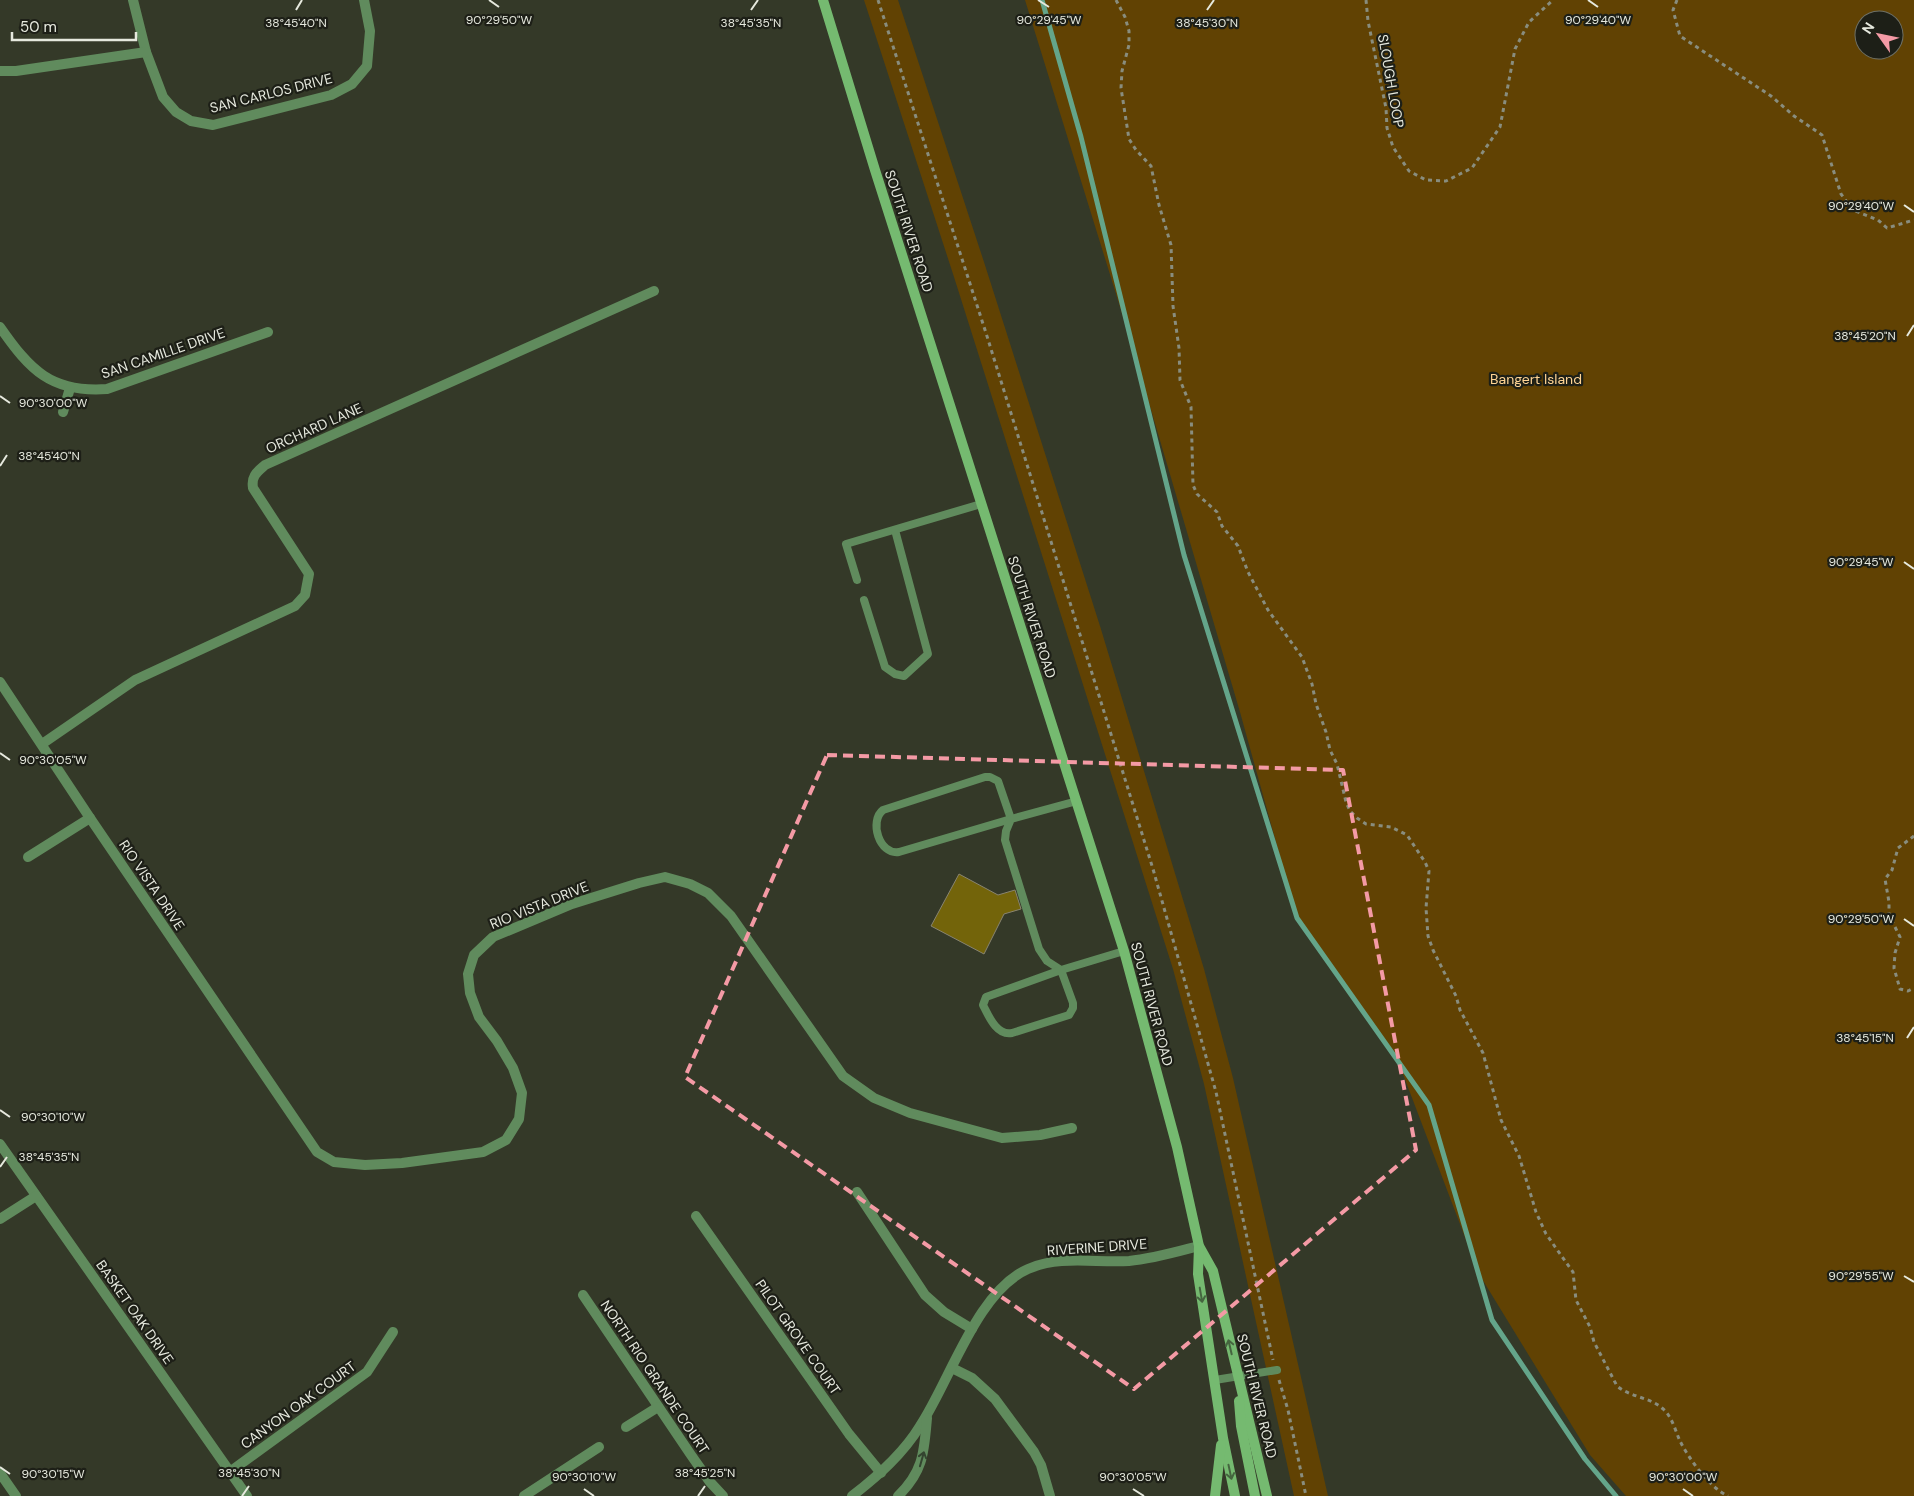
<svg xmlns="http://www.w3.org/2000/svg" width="1914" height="1496" viewBox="0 0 1914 1496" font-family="'DM Sans',sans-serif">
	<rect width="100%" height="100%" fill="#343928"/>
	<g fill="#614203" fill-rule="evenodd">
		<polygon points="864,0 898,0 984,262 1100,626 1204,969 1233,1078 1328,1496 1294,1496 1204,1084 1173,969 954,277"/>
		<path d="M1025 0H1914V1496H1626L1590 1455 1479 1274 1398 1061 1297 918 1240 712 1134 352ZM1864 20H1894V50H1864Z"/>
	</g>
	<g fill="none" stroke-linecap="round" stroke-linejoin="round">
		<polyline stroke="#64a58a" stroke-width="5" points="1042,0 1081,137 1184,555 1297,918 1429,1105 1492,1320 1585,1459 1616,1496"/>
	</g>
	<polygon fill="#73640a" stroke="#888470" points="959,874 998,895 1015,890 1021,909 1004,914 984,954 931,926"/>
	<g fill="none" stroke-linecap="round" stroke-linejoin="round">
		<g stroke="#898d7e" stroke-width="3" stroke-dasharray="4 4" stroke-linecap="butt">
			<polyline points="878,0 986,333 1153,869 1216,1092 1273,1360"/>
			<path d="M1116 0 1125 17 1129 31V45L1122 71 1121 88 1129 139 1136 150 1151 166 1159 205 1171 245 1173 306 1179 348 1180 380 1191 407 1193 485 1197 494 1217 512 1222 526 1238 546 1248 572 1268 610 1302 657 1312 684 1316 704 1326 732 1330 750 1337 764 1346 802 1350 811 1357 818 1366 824 1391 827 1407 835 1425 862 1429 871 1426 908 1428 936 1433 950 1456 996 1460 1010 1483 1053 1501 1120 1519 1156 1536 1212 1546 1234 1573 1272 1576 1300 1590 1327 1594 1342 1617 1386C1630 1397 1649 1397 1662 1408 1672 1416 1675 1430 1680 1441 1689 1459 1710 1488 1728 1496"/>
			<polyline points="1366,0 1368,21 1386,108 1387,128 1393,147 1409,171 1426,180 1446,181 1472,168 1500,127 1515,49 1529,22 1553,0"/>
			<polyline points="1677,0 1673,10 1680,36 1771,96 1794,116 1822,135 1841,194 1853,210 1878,220 1887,228 1914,220"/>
			<polyline points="1914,836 1898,848 1892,870 1885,879 1889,902 1889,915 1900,937 1895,953 1894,968 1900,989 1908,991 1914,988"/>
			<polyline points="1279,1380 1288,1410 1306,1496"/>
		</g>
		<g stroke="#608b5d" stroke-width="8">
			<polyline points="857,580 846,544 981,504"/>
			<polyline points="864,600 885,667 895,674 904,676 928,654 895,530"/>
			<path d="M985 777H990L998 781 1011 819 899 852C879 855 869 821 883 810Z"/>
			<polyline points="1077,801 1011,819 1006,831 1005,840 1039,949 1047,961 1061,970 1124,951"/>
			<path d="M1061 970 1073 1003V1008L1069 1015 1012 1033C997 1036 989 1017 983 1005L986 997Z"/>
			<polyline points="1215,1380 1277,1370"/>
		</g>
		<g stroke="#608b5d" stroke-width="10">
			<polyline points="133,0 146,52 163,97 176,112 191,121 213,125 331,95 352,84 367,66 370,31 364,0"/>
			<polyline points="0,71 16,71 146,52"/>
			<path d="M0 327C30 370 51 393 107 389L268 332"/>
			<polyline points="63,412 70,388"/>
			<polyline points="0,682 90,818 317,1152 334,1162 365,1165 402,1163 483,1152 506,1140 519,1119 522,1093 513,1068 497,1041 479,1017 470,993 468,974 474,955 493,937 572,904 639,883 665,877 690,884 708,893 731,916 843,1076 874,1098 910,1113 1002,1138 1040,1135 1072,1128"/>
			<path d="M42 744 135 680 295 606 305 595 309 574 253 488C251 476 257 472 265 465L654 291"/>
			<polyline points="28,857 90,818"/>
			<polyline points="0,1144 247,1496"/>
			<polyline points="857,1192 925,1295 944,1312 972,1329"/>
			<polyline points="696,1216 849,1434 881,1473"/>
			<polyline points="0,1219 36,1196"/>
			<polyline points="583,1295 691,1455 710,1482 723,1496"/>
			<polyline points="952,1368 972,1378 995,1399 1034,1452 1041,1465 1050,1496"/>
			<polyline points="626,1427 658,1407"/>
			<polyline points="231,1471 367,1372 393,1332"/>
			<polyline points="0,1473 16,1496"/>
			<polyline points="524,1496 599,1447"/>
			<path d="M852 1496C878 1476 903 1454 920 1426 950 1381 977 1291 1028 1269 1060 1255 1094 1263 1129 1261 1152 1259 1176 1252 1199 1246"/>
			<path d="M898 1496C924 1471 924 1451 927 1418"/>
		</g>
		<g stroke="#75ba70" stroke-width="10">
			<polyline points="823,0 875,170 1124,951 1177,1147 1199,1246 1213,1271 1267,1496"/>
			<polyline points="1199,1247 1198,1274 1223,1438 1235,1496"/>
			<polyline points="1239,1401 1241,1426 1255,1496"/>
			<polyline points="1215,1496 1221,1445"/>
		</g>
	</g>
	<defs><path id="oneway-shaft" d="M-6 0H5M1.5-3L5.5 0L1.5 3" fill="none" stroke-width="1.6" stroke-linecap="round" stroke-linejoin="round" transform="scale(1.25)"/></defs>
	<g stroke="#45653f">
		<use href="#oneway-shaft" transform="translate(1201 1295) rotate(80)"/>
		<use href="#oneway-shaft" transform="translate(1230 1347) rotate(-103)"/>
		<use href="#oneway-shaft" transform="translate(1230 1472) rotate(78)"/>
	</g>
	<use stroke="#344530" href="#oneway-shaft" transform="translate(922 1459) rotate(-74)"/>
	<path fill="none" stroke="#f49aa5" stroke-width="4" stroke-dasharray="10 6" stroke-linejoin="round" d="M827 755 1343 770 1416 1150 1134 1389 685 1077Z"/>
	<path fill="none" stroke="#e6e9de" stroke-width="2" d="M489 0 499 7M1038 0 1049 7M1588 0 1598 7M296 10 302 0M751 10 758 0M1207 10 1214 0M1904 205 1914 212M1907 336 1914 325M0 396 10 403M0 466 7 455M1904 562 1914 569M0 753 10 760M1904 919 1914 926M1907 1038 1914 1027M0 1110 10 1117M0 1167 7 1157M1904 1276 1914 1282M0 1467 10 1474M584 1489 594 1496M1133 1489 1144 1496M1683 1489 1693 1496M242 1496 249 1486M698 1496 705 1486"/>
	<g text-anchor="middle" stroke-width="4.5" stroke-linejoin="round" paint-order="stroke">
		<g font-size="14" fill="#e6e9de" stroke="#1d1f17">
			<text transform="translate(1391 81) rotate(80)" y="5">SLOUGH LOOP</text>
			<text transform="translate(271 93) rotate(-14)" y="5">SAN CARLOS DRIVE</text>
			<text transform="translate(909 231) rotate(72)" y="5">SOUTH RIVER ROAD</text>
			<text transform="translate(163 353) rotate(-19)" y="5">SAN CAMILLE DRIVE</text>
			<text transform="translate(314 428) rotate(-24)" y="5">ORCHARD LANE</text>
			<text transform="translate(1032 617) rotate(72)" y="5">SOUTH RIVER ROAD</text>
			<text transform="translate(152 885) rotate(56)" y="5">RIO VISTA DRIVE</text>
			<text transform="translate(539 905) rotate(-22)" y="5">RIO VISTA DRIVE</text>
			<text transform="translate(1152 1004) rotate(75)" y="5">SOUTH RIVER ROAD</text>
			<text transform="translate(1097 1247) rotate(-4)" y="5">RIVERINE DRIVE</text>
			<text transform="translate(135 1312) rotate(55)" y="5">BASKET OAK DRIVE</text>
			<text transform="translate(798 1337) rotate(55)" y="5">PILOT GROVE COURT</text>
			<text transform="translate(655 1377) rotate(56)" y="5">NORTH RIO GRANDE COURT</text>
			<text transform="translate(1257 1396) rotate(76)" y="5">SOUTH RIVER ROAD</text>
			<text transform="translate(298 1405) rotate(-36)" y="5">CANYON OAK COURT</text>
		</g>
		<g font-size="14" fill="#ffd494" stroke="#1d1f17">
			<text x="1536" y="384">Bangert Island</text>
		</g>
	</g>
	<g font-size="12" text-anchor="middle" fill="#e6e9de" stroke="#1d1f17" stroke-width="4.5" stroke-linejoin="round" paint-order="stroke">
		<text x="499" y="24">90°29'50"W</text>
		<text x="1049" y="24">90°29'45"W</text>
		<text x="1598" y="24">90°29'40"W</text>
		<text x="296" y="27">38°45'40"N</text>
		<text x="751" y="27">38°45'35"N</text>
		<text x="1207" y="27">38°45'30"N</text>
		<text x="1861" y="210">90°29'40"W</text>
		<text x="1865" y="340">38°45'20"N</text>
		<text x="53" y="407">90°30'00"W</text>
		<text x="49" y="460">38°45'40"N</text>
		<text x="1861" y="566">90°29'45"W</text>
		<text x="53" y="764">90°30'05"W</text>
		<text x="1861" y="923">90°29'50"W</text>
		<text x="1865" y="1042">38°45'15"N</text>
		<text x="53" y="1121">90°30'10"W</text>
		<text x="49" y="1161">38°45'35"N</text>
		<text x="1861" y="1280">90°29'55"W</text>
		<text x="249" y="1477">38°45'30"N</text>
		<text x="705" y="1477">38°45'25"N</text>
		<text x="53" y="1478">90°30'15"W</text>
		<text x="584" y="1481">90°30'10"W</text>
		<text x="1133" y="1481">90°30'05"W</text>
		<text x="1683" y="1481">90°30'00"W</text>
	</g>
	<g transform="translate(1879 35) rotate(303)"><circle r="24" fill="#1d1f17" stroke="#6d7067"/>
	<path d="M0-4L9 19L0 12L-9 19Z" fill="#f49aa5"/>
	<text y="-8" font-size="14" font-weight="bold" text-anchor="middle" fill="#e6e9de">N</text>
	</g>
	<path d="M12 32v8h124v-8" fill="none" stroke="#e6e9de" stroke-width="2.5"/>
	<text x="20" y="32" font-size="15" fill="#e6e9de" stroke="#1d1f17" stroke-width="4" paint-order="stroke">50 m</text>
</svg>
